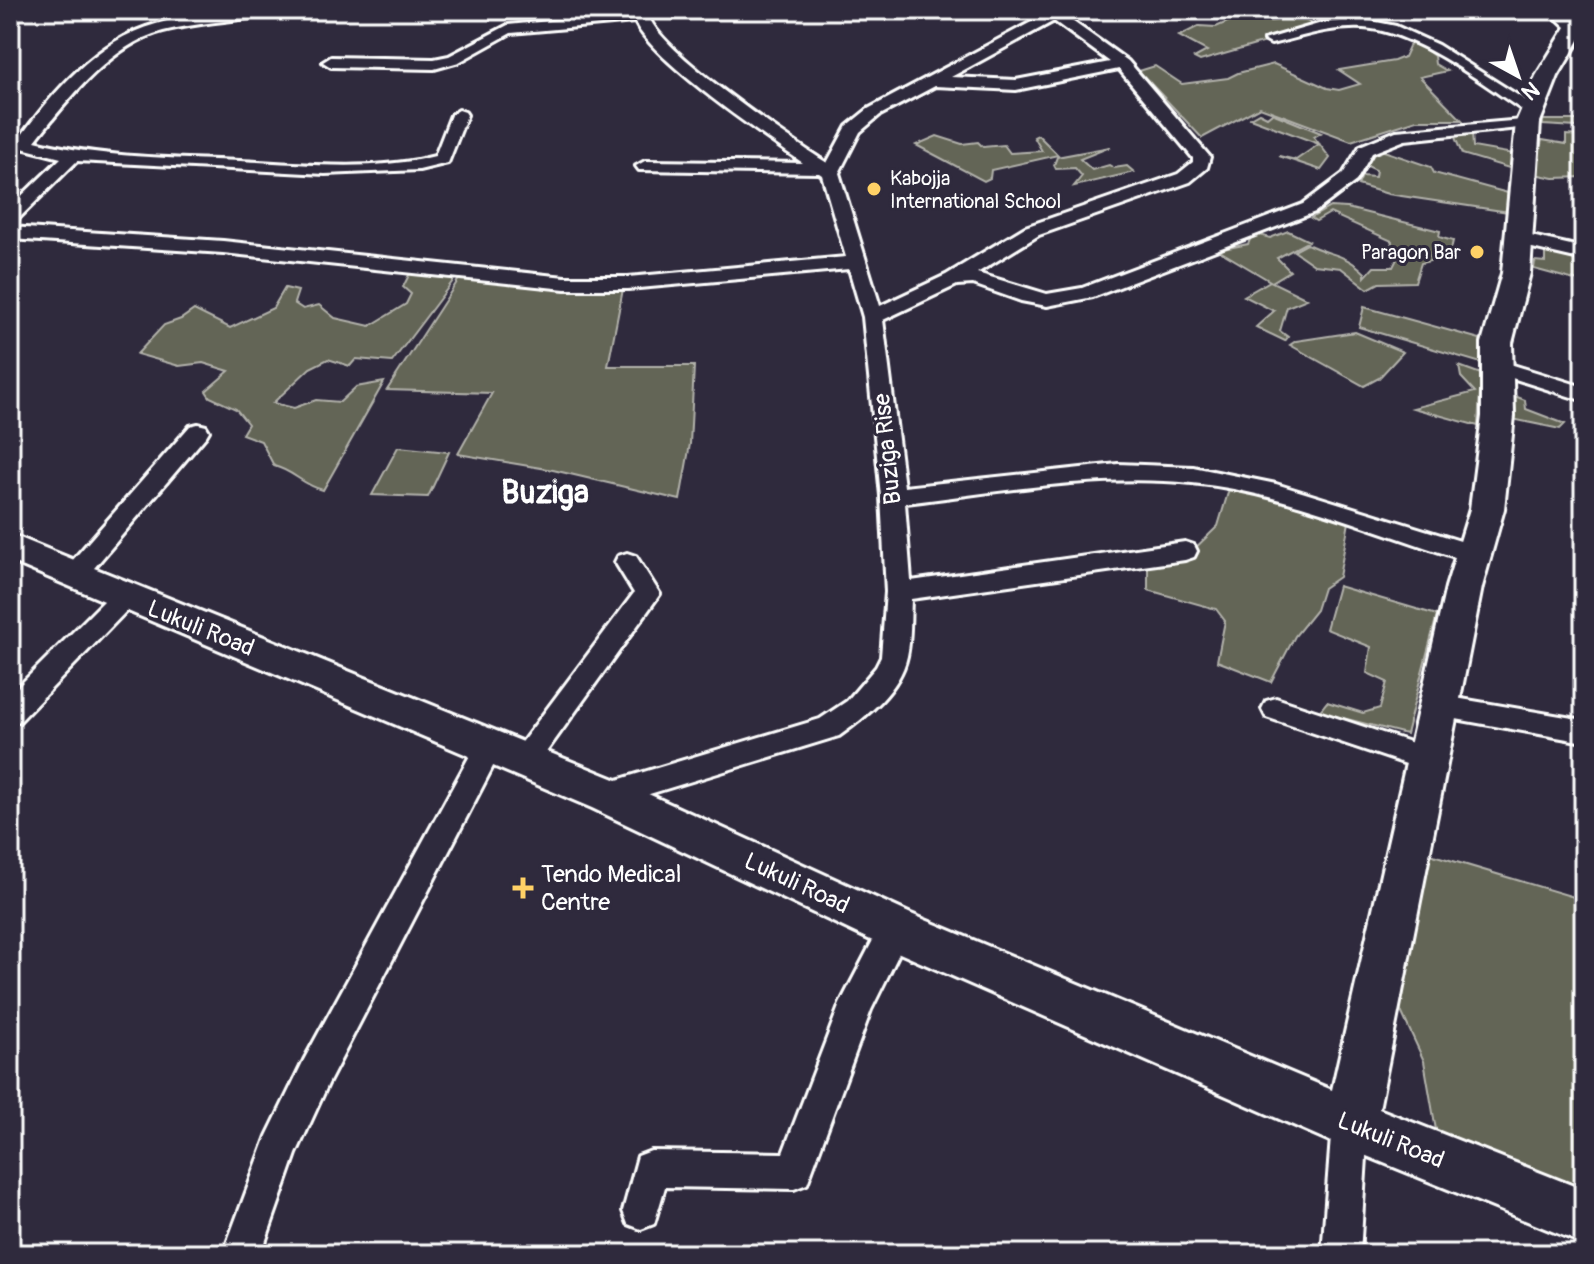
<svg xmlns="http://www.w3.org/2000/svg" width="1594" height="1264" viewBox="0 0 1594 1264" font-family="Pangolin,sans-serif">
	<rect width="100%" height="100%" fill="#2f2a3d"/>
	<filter id="ink" filterUnits="userSpaceOnUse"><feTurbulence type="fractalNoise" baseFrequency=".0125" numOctaves="2"/><feDisplacementMap in="SourceGraphic" scale="16" xChannelSelector="R" yChannelSelector="G"/><feConvolveMatrix kernelMatrix="1 2 1 2 8 2 1 2 1" color-interpolation-filters="sRGB"/></filter>
	<g filter="url(#ink)">
		<g fill="#646557" stroke="#b2b2ab" stroke-width="2">
			<polygon points="1248,13 1271,21 1298,16 1318,27 1200,61 1194,58 1207,51 1179,36 1199,26 1216,27"/>
			<polygon points="1410,44 1421,46 1434,56 1435,64 1447,71 1420,77 1462,120 1417,120 1351,141 1260,107 1202,138 1139,71 1155,66 1182,84 1228,78 1238,73 1274,64 1327,88 1339,90 1360,84 1339,70 1394,61 1404,57"/>
			<polygon points="1259,113 1267,117 1272,113 1321,133 1314,137 1330,158 1321,170 1279,156 1296,160 1319,144 1250,118"/>
			<polygon points="1543,120 1584,120 1584,177 1554,178 1534,174 1542,140 1566,144 1566,135 1581,136 1577,127 1543,125"/>
			<polygon points="1472,132 1473,147 1519,155 1519,171 1462,154 1454,135"/>
			<polygon points="1038,135 1058,155 991,170 990,178 984,181 916,145 937,136 962,144 978,142 983,147 1004,145 1010,153 1042,151 1034,137"/>
			<polygon points="1110,147 1080,159 1092,170 1109,165 1114,168 1127,166 1134,172 1074,186 1082,176 1075,168 1056,169 1054,165 1057,157"/>
			<polygon points="1378,149 1431,167 1434,173 1508,193 1509,212 1388,194 1358,185 1362,176 1375,177 1376,170 1363,164"/>
			<path d="M1330 207 1347 208 1440 231 1439 237 1453 241 1450 254 1431 252 1430 261 1421 263 1415 282 1379 283 1368 289 1341 268 1314 265 1294 251 1307 244C1331 256 1345 253 1365 273V277L1374 267H1393L1399 255 1391 247 1392 241 1330 213 1316 221 1311 218Z"/>
			<polygon points="1288,231 1309,241 1277,258 1290,271 1272,282 1307,299 1287,307 1280,331 1288,337 1285,341 1256,327 1274,311 1244,296 1270,281 1218,250 1248,244 1253,233 1270,238"/>
			<polygon points="1566,242 1584,247 1584,289 1581,288 1582,282 1534,269 1535,261 1545,262 1545,252 1567,253"/>
			<path d="M411 271 456 277 392 362 356 359 350 366 328 359 310 368 273 403 294 408 316 400 340 402 356 387 384 382 323 490C302 485 294 471 274 466L261 441 242 434 248 424 236 409 210 397 206 391 229 371 203 363 179 366 137 354 164 325 181 319 194 310 230 328 273 308 285 288 298 291 294 303 303 309 319 305 335 318 370 326 406 304 411 294 403 287Z"/>
			<polygon points="459,279 562,290 623,289 608,366 694,366 690,444 680,500 553,470 458,454 492,393 387,390"/>
			<polygon points="1364,307 1480,339 1481,363 1359,327"/>
			<polygon points="1355,332 1403,352 1379,378 1364,386 1290,345 1296,341"/>
			<polygon points="1459,366 1481,374 1478,426 1413,408 1475,392 1461,377"/>
			<polygon points="1512,395 1525,400 1526,409 1565,424 1560,429 1512,419"/>
			<polygon points="398,447 449,452 428,497 372,495"/>
			<polygon points="1230,486 1349,522 1339,577 1323,588 1316,610 1295,636 1271,682 1217,661 1225,621 1216,609 1148,590 1148,562 1185,558 1218,526"/>
			<polygon points="1338,586 1437,615 1406,734 1319,712 1327,702 1363,713 1380,708 1387,682 1367,673 1371,647 1326,629"/>
			<polygon points="1423,852 1584,900 1584,1117 1575,1189 1436,1130 1424,1061 1400,1009"/>
		</g>
		<g fill="none" stroke-linecap="round" stroke-linejoin="round">
			<g stroke="#fff" stroke-width="6">
				<g id="street">
					<path d="M248 10H285L278 14C240 20 200 22 163 31 111 44 67 101 35 141 101 158 172 158 240 161 303 164 374 172 435 156L451 115 459 110 465 112 467 115 448 163 419 170 325 174 77 161 16 221 10 222V207L61 158 18 147 16 143C51 95 96 40 156 24 185 15 218 14 248 10Z"/>
					<path d="M634 10H648C644 42 796 143 827 163L847 126 868 109 1054 10H1072L1065 16 1128 61 1210 157 1207 168 1190 182 1039 235 977 273 1047 294 1082 288 1303 204 1343 174 1360 146 1396 131 1534 119 1536 122 1528 127 1405 140 1372 153 1356 181 1315 212 1093 297 1047 306 1021 301 973 284 957 285 883 320 904 487 1118 464 1193 467 1276 484 1483 548 1486 554 1483 560 1474 563C1383 536 1286 492 1192 483 1097 473 999 492 905 503L911 581 1185 542 1194 545 1197 551 1194 557 1185 560 911 599C910 618 911 638 907 656 900 690 866 717 839 736L607 807 597 804 592 795 597 786 820 719 847 701 876 667 881 657 886 592 881 496 863 317 849 269 628 289H565L223 253 10 239V227L223 241 565 277H628L846 257 822 175 819 173 639 170 636 166 645 161 803 163C764 136 653 61 635 22L511 33 459 62 434 69 331 67 323 62 331 57 434 59 449 56 508 25 633 13ZM1054 21 1110 62 1016 80 951 77ZM1119 69 1193 158V162L1178 174 1025 227 946 275 880 306 839 173 860 132 880 115 935 86 1016 90Z"/>
					<path d="M1362 19 1396 26 1438 45 1541 110 1539 113H1527C1483 84 1416 31 1363 28 1331 26 1301 37 1271 44L1264 40 1322 23Z"/>
					<polygon points="1518,233 1584,248 1584,260 1511,243 1509,239 1511,235"/>
					<polygon points="1497,360 1584,387 1584,401 1490,371 1487,366"/>
					<polygon points="198,424 206,426 209,431 206,436 83,581 74,584 65,581 62,575 65,569 190,426"/>
					<polygon points="627,553 636,556 660,594 534,769 524,773 514,769 510,761 514,753 634,593 615,562 618,556"/>
					<polygon points="124,588 133,590 137,597 133,604 20,721 10,724 10,695 115,590"/>
					<polygon points="1438,695 1584,720 1584,742 1428,714 1424,706 1428,698"/>
					<polygon points="1276,698 1437,751 1441,759 1437,767 1427,771 1266,717 1262,709 1266,701"/>
					<polygon points="489,735 499,739 503,747 328,1084 296,1154 261,1254 223,1254 267,1136 304,1060 479,739"/>
					<polygon points="895,914 906,919 911,929 871,1010 807,1184 794,1189 665,1187 654,1224 641,1229 628,1224 623,1211 638,1156 651,1151 783,1153 840,1004 884,919"/>
					<polygon points="1350,1106 1362,1112 1368,1124 1360,1254 1322,1254 1332,1124 1338,1112"/>
				</g>
			</g>
			<g stroke="#fff" stroke-width="6">
				<polygon id="secondary" points="1548,10 1571,10 1584,21 1584,32 1558,76 1540,122 1530,273 1512,343 1514,416 1504,509 1482,587 1379,1109 1584,1190 1584,1244 1332,1142 879,944 592,808 10,561 10,534 622,782 911,914 1332,1090 1446,587 1470,509 1482,416 1482,343 1502,273 1516,122 1536,76 1566,27"/>
			</g>
			<use href="#street" fill="#2f2a3d" fill-rule="evenodd"/>
			<use href="#secondary" fill="#2f2a3d" fill-rule="evenodd"/>
		</g>
	</g>
	<g fill="#ffd166" stroke="#2f2a3d" stroke-width="3">
		<circle cx="874" cy="189" r="8"/>
		<circle cx="1477" cy="252" r="8"/>
		<path d="M519 876h8v8h8v8h-8v8h-8v-8h-8v-8h8z"/>
	</g>
	<g text-anchor="middle" stroke-width="6" stroke-linejoin="round" paint-order="stroke">
		<g font-size="20" fill="#fff" stroke="#2f2a3d" text-anchor="start">
			<text x="890" y="185">Kabojja<tspan x="890" dy="23">International School</tspan></text>
			<text x="1461" y="259" text-anchor="end">Paragon Bar</text>
		</g>
		<g font-size="24" fill="#fff" stroke="#2f2a3d">
			<text transform="translate(887 449) rotate(-96)" y="8">Buziga Rise</text>
			<text transform="translate(201 628) rotate(22)" y="8">Lukuli Road</text>
			<text transform="translate(797 883) rotate(25)" y="8">Lukuli Road</text>
			<text transform="translate(1391 1140) rotate(22)" y="8">Lukuli Road</text>
		</g>
		<g font-size="24" fill="#fff" stroke="#2f2a3d" text-anchor="start">
			<text x="541" y="882">Tendo Medical<tspan x="541" dy="28">Centre</tspan></text>
		</g>
		<g font-size="32" font-weight="bold" fill="#fff" stroke="#2f2a3d">
			<text x="545" y="503">Buziga</text>
		</g>
	</g>
	<rect width="1594" height="1264" fill="none" stroke="#2f2a3d" stroke-width="40"/>
	<rect x="20" y="20" width="1554" height="1224" fill="none" stroke="#fff" stroke-width="3" filter="url(#ink)"/>
	<g transform="translate(1518 76) rotate(140)" stroke="#2f2a3d" stroke-width="6" paint-order="stroke">
	<path d="M0-6L14 30L0 20L-14 30Z" fill="#ffffff"/>
	<text y="-12" font-size="22" font-weight="bold" text-anchor="middle" fill="#ffffff">N</text>
	</g>
</svg>
